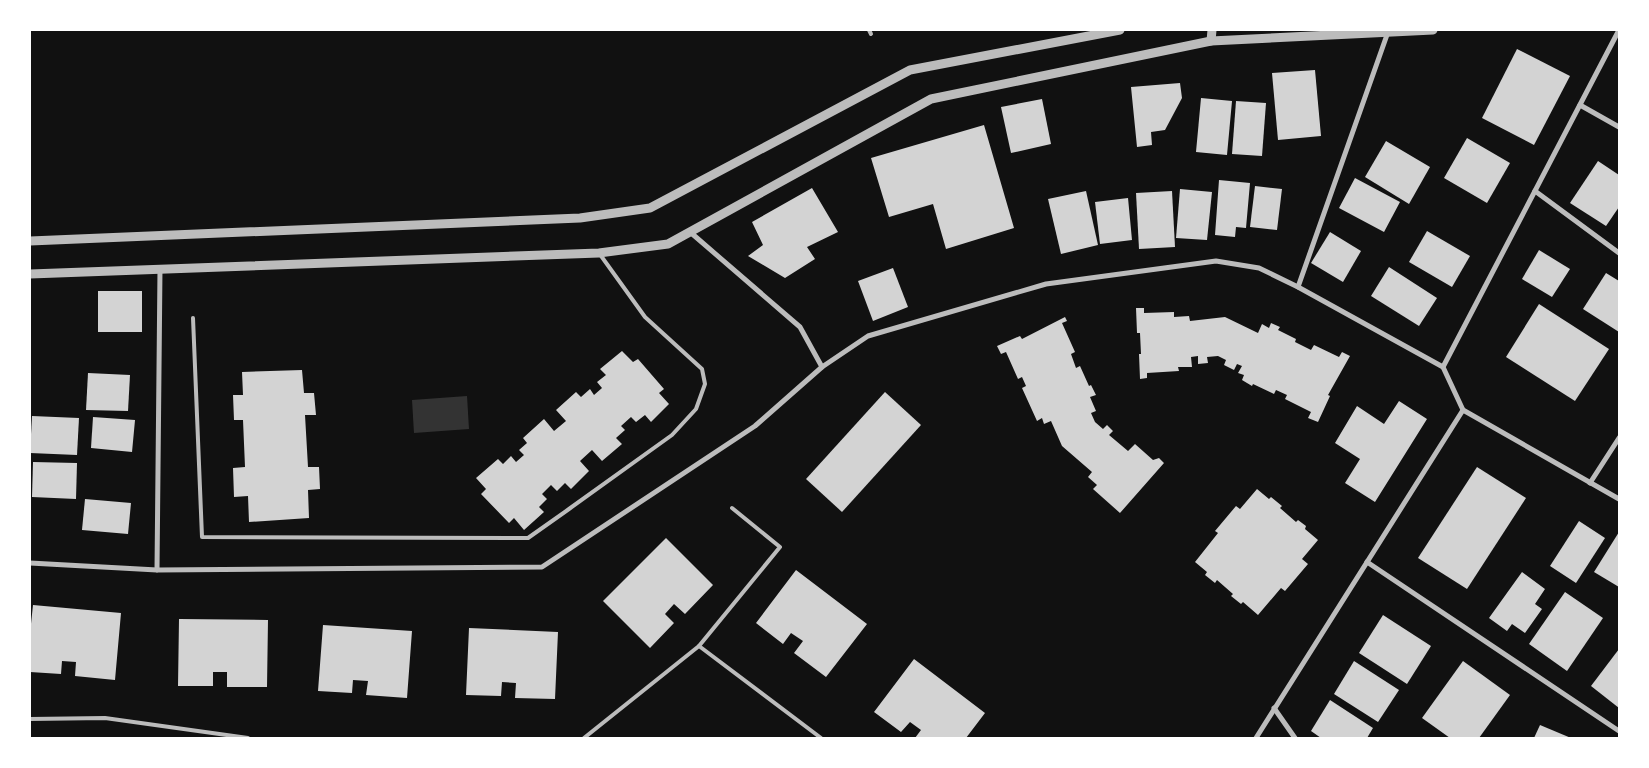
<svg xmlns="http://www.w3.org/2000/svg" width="1649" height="768" viewBox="0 0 1649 768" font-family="'Space Grotesk',sans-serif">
	<rect width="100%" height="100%" fill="#111"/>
	<polygon fill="#333" points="467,396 469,429 414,433 412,400"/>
	<g fill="#d3d3d3">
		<polygon points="1517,49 1570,76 1534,145 1482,118"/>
		<polygon points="1315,70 1321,136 1278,140 1272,73"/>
		<polygon points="1180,83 1182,98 1165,130 1151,132 1152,145 1137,147 1131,87"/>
		<polygon points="1201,98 1232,101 1227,155 1196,152"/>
		<polygon points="1042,99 1051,144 1011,153 1001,107"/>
		<polygon points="1236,101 1266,103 1262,156 1232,154"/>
		<polygon points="984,125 1014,228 946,249 933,204 889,217 871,158"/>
		<polygon points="1467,138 1510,163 1487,203 1444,178"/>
		<polygon points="1386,141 1430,167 1409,204 1365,177"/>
		<polygon points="1598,161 1619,175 1619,207 1606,226 1570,203"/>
		<polygon points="1355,178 1400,202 1384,232 1339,208"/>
		<polygon points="1219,180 1250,183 1246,228 1236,227 1235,237 1215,235"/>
		<polygon points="1255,186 1282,189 1277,230 1250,227"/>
		<polygon points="812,188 838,232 807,247 815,259 785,278 748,256 763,245 752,222"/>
		<polygon points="1180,189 1212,192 1207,240 1176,238"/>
		<polygon points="1086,191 1098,245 1061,254 1048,199"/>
		<polygon points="1172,191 1175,247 1139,249 1136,193"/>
		<polygon points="1128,198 1132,240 1100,244 1095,202"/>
		<polygon points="1427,231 1470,256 1452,287 1409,262"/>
		<polygon points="1330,232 1361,251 1343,282 1311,263"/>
		<polygon points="1539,250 1570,269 1552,297 1522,279"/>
		<polygon points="1389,267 1437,298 1419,326 1371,296"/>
		<polygon points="893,268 908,307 873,321 858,281"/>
		<polygon points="1606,273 1619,281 1619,332 1583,309"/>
		<rect x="98" y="291" width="44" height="41"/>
		<polygon points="1539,304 1609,349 1575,401 1506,357"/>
		<polygon points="1136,308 1144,308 1144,313 1174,312 1174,317 1189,316 1190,321 1225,317 1258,333 1262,324 1269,328 1271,323 1280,327 1278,330 1296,339 1295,342 1311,350 1314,345 1339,357 1342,352 1350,356 1328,395 1330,396 1318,422 1308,418 1311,412 1285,399 1287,395 1276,390 1274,394 1253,384 1252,386 1242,380 1244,375 1238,373 1242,366 1237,364 1234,370 1224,365 1226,360 1218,356 1207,357 1208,363 1198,364 1198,356 1191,357 1192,367 1178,367 1179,371 1147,373 1147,378 1140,379 1139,354 1141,354 1140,333 1137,333"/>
		<polygon points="1065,317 1067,321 1062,323 1075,352 1071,354 1076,368 1080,366 1089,386 1091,385 1096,395 1090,397 1096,411 1091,413 1095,422 1103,429 1107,425 1113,431 1109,435 1128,451 1135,444 1153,460 1159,458 1164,463 1120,513 1093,489 1097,485 1088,477 1092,472 1062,446 1051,421 1044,424 1042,418 1037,421 1022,388 1026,386 1022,377 1018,379 1006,352 1001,354 997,346 1020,336 1022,339"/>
		<polygon points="622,351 633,362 638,359 664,389 659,393 669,404 651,422 645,415 636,422 631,417 621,426 625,430 616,438 622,444 602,461 592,450 580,461 589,471 571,489 565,483 557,491 551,485 542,494 547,499 539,507 544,512 524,530 514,518 509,523 481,494 486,489 476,478 498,459 503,464 511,456 516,462 524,455 519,450 527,443 523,438 544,419 554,431 566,421 556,410 576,392 581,397 590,389 594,395 602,388 597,382 606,375 600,369"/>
		<polygon points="302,370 304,393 314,393 316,415 305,415 308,467 319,467 320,489 308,490 309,518 249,522 248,496 234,497 233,468 245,467 243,420 234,420 233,395 243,395 242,372"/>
		<polygon points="88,373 130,375 128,411 86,410"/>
		<polygon points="885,392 921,425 842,512 806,479"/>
		<polygon points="1399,401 1427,419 1375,502 1345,483 1360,459 1335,443 1357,406 1384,424"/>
		<polygon points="32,416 79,418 77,455 30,453"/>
		<polygon points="93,417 135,420 132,452 91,448"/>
		<polygon points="33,462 77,463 76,499 32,497"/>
		<polygon points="1477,467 1526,498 1467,589 1418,558"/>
		<polygon points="1257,489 1269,499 1271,497 1282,506 1280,508 1296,522 1298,520 1306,526 1305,529 1318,540 1302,559 1308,564 1285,591 1281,588 1258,615 1243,602 1241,604 1231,596 1233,594 1217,580 1215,583 1205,575 1207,572 1195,562 1218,533 1215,531 1236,506 1240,509"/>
		<polygon points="85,499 131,503 128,534 82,530"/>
		<polygon points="1579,521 1605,538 1576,583 1550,566"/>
		<polygon points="1619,532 1619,587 1594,572"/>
		<polygon points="666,538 713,585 685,614 674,604 665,614 674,623 650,648 603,601"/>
		<polygon points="796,570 867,624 826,677 794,653 803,641 791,633 783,644 756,623"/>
		<polygon points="1522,572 1545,589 1535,604 1542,609 1525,633 1512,624 1507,631 1489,618"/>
		<polygon points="1565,592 1603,618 1567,671 1529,644"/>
		<polygon points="33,605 121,613 115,680 75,676 76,662 62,661 61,674 30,672 30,633"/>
		<polygon points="1383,615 1431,646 1407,684 1359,653"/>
		<polygon points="179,619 268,620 267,687 227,687 227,672 213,672 213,686 178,686"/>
		<polygon points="323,625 412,631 407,698 366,695 368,681 353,680 352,693 318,691"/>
		<polygon points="469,628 558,632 555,699 515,698 516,683 502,682 501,696 466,695"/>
		<polygon points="1619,649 1619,708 1591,686"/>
		<polygon points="914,659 985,713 966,738 915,738 921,730 910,722 901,732 874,712"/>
		<polygon points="1354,661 1399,690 1378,722 1334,694"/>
		<polygon points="1463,661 1510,695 1479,738 1450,738 1422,718"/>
		<polygon points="1330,700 1373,728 1367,738 1321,738 1311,731"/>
		<polygon points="1540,725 1571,738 1534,738"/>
	</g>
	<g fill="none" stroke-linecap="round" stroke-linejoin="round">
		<g stroke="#bcbcbc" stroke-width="4">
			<polyline points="869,30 871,34"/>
			<polyline points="193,318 202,537 528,538 569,509 672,435 696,409 705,384 702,369 645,317 599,253"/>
			<polyline points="699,646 821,738"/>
			<polyline points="30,719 105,718 248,738"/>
			<polyline points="584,738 699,646 780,547 732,508"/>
		</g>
		<g stroke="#bcbcbc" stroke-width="5">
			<polyline points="1580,105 1619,127"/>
			<polyline points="1535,191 1619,253"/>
			<polyline points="690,232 800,327 822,367"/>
			<polyline points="1298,287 1388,32"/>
			<polyline points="1463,410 1619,499"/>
			<polyline points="1590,483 1619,438"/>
			<polyline points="1367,562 1619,731"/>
			<polyline points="30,563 157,570 542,567 755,426 822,367 868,336 1046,284 1216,261 1259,268 1298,287 1443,367"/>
			<polyline points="157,570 160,269"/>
			<polyline points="1274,708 1295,738"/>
			<polyline points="1256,738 1463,410 1443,367 1619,30"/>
		</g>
		<g stroke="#bcbcbc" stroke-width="9">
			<polyline points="1211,41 1212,30"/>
			<polyline points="30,241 580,218 650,208 910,70 1120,30"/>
			<polyline points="30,274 599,253 668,244 931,99 1211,41 1433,30"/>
		</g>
	</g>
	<rect width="1649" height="768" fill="none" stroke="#ffffff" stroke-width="62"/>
</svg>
